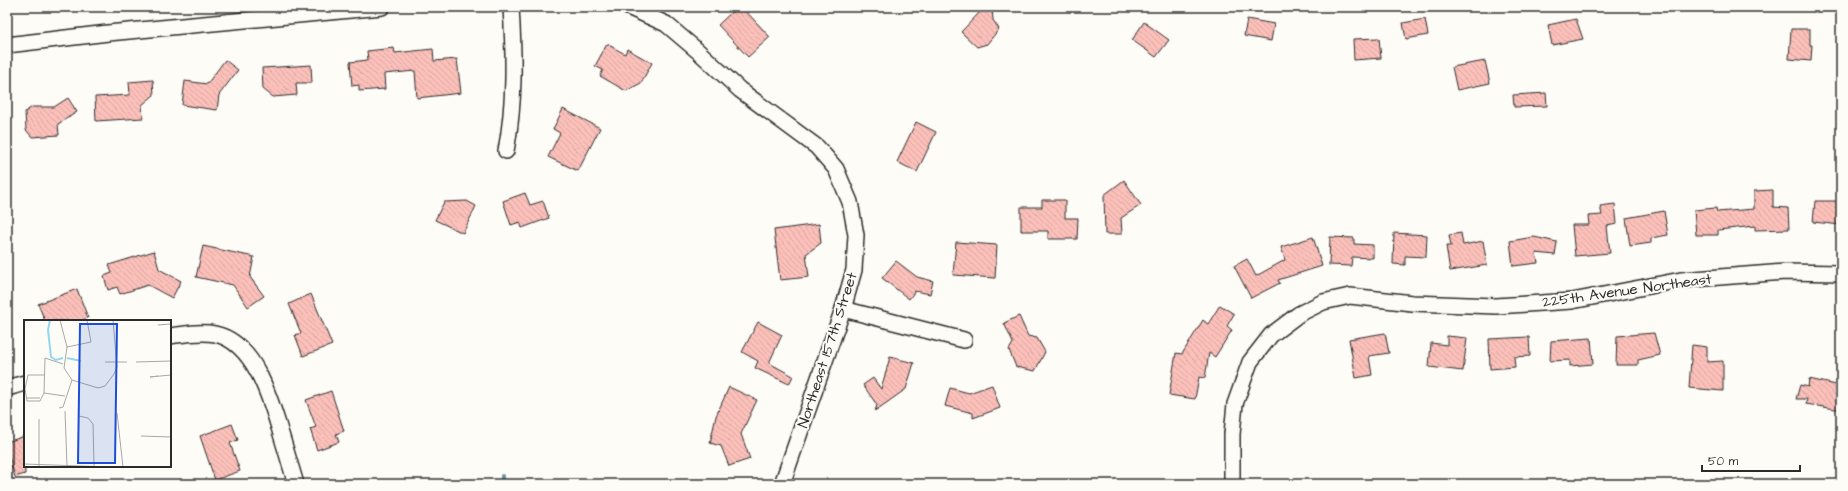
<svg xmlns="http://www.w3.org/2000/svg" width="1848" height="491" viewBox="0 0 1848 491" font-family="'Architects Daughter',sans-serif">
	<defs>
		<pattern id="building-back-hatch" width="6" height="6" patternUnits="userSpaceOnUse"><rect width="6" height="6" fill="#fcc0ba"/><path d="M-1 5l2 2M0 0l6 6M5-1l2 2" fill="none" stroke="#d8a5a0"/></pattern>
	</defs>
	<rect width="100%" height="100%" fill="#fdfcf7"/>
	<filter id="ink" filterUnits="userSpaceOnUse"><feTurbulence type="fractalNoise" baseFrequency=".025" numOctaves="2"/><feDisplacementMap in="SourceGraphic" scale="8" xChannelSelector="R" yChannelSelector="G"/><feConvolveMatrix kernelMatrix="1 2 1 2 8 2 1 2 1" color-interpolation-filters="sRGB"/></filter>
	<g filter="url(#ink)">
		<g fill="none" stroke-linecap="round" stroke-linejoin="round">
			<polyline stroke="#6993a4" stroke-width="4" points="502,484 502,476"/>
		</g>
		<g fill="url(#building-back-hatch)" stroke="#2b2b2b">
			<polygon points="737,7 742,7 770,37 748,57 718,25"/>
			<polygon points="978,7 992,7 993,20 999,29 987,44 977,47 961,32 979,13"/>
			<polygon points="1247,19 1274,24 1271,41 1244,36"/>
			<polygon points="1425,19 1428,35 1406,39 1403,23"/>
			<polygon points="1576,19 1583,39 1552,45 1548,25"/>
			<polygon points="1144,22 1169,40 1156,57 1132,40"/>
			<polygon points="1791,29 1810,29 1810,45 1812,45 1811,61 1789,59"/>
			<polygon points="1379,38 1381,58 1354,60 1353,39"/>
			<polygon points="607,44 625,54 627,49 652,63 641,83 626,91 600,76 603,70 595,66"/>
			<polygon points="394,48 395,53 433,49 434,61 457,59 461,93 417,98 415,71 384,74 385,89 359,91 359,85 352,86 350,62 368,60 367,51"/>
			<polygon points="225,60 238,70 219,95 217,110 182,105 185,81 207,84"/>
			<polygon points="1485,61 1490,83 1457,90 1452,67"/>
			<polygon points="311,65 312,83 296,83 297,95 273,97 263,89 262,68"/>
			<polygon points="153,80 154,95 142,105 143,118 96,121 95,97 130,95 129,82"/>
			<polygon points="1546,93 1547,106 1514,107 1513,95"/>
			<polygon points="68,98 77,112 58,124 59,135 32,137 26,130 25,112 32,107 54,107"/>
			<polygon points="563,109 600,128 578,171 548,157 560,133 553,129"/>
			<polygon points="916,122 936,132 917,172 897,162"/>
			<polygon points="1124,180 1141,205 1121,218 1122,234 1105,234 1104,195"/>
			<polygon points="1773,190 1773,207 1788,208 1789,229 1755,230 1755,226 1718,230 1718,235 1696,235 1694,210 1716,208 1717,212 1754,209 1754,191"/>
			<polygon points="525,193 530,205 543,201 549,218 522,228 520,222 511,225 503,201"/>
			<polygon points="1042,200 1065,200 1065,218 1078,218 1077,239 1048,239 1048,231 1021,231 1021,207 1042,207"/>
			<polygon points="467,201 476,206 463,233 435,220 444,202"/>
			<polygon points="1815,201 1841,201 1841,225 1813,222"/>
			<polygon points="1615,204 1617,224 1607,226 1610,253 1575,256 1572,225 1589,225 1588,216 1602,215 1600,206"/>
			<polygon points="1664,211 1668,235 1651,238 1651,243 1630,246 1626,218"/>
			<polygon points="819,224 821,243 806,254 809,277 780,280 774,230"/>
			<polygon points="1394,233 1427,235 1426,257 1405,256 1405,265 1393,264"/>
			<polygon points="1461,233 1463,245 1483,241 1487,265 1450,271 1446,246 1451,246 1449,235"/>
			<polygon points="1313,237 1322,266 1278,280 1280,283 1251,298 1234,266 1247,259 1256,276 1285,260 1281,247"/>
			<polygon points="1330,237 1354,238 1354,244 1373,245 1373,258 1352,257 1351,266 1329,265"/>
			<polygon points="1534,237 1557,242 1555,255 1536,253 1538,263 1513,266 1510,241"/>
			<polygon points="956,242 997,245 995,278 953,275"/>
			<polygon points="203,246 254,257 250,277 264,296 248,307 233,285 196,277"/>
			<polygon points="154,251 159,269 181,281 172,298 148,285 120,294 117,287 108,290 104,276 112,273 109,265"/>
			<polygon points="896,261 917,277 933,281 930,294 915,291 909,299 882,278"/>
			<polygon points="77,289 88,318 80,321 45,321 38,304"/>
			<polygon points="311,294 332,345 303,356 295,335 301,333 289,304"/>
			<polygon points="1220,305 1234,314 1227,326 1232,330 1215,357 1209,353 1205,378 1199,377 1195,399 1169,395 1176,353 1182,354 1203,320 1208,324"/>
			<polygon points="1019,316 1028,336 1037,338 1045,352 1035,371 1016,367 1009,350 1013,343 1004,323"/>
			<polygon points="758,322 782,335 769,363 793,376 789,384 755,368 758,361 742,352"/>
			<polygon points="1385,333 1389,353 1369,356 1372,375 1356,378 1349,339"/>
			<polygon points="1654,333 1660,355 1638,360 1638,365 1616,365 1617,336"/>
			<polygon points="1447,336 1467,338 1463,371 1429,367 1431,343 1447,345"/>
			<polygon points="1529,337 1530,356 1514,357 1515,367 1490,369 1489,339"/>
			<polygon points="1591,338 1593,364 1570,366 1570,360 1550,361 1551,341"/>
			<polygon points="1692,345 1707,347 1707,362 1723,361 1723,391 1689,388"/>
			<polygon points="890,357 914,363 906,389 875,411 877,405 863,385 873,378 881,389"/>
			<polygon points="1809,379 1841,386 1841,410 1806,404 1807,399 1796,399 1800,385 1808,387"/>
			<polygon points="992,385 1000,408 973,418 973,413 945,406 950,388 969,393"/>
			<polygon points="729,387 757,400 741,434 750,459 729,466 721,446 710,443 716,416"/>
			<polygon points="331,391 344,431 336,434 339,442 317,450 310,429 316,427 306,400"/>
			<polygon points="232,424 238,440 230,443 240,471 215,480 200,436"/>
			<polygon points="25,436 25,474 15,477 7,450 7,442"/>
		</g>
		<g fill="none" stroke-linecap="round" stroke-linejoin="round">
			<g stroke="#2b2b2b" stroke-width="18">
				<g id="minor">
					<polyline points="628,7 666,24 699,52 740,90 817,147 836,169 850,202 856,235 854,270 843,309 782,484"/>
					<polyline points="7,45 108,33 382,7"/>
					<path d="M506 151C515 103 514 56 511 7"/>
					<polyline points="843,309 964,340"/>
					<path d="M170 336C185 334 201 331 215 334 255 342 271 401 281 434 286 451 291 467 296 484"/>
					<polyline points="7,388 25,383"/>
					<polyline points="1232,483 1232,434 1235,404 1250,362 1271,335 1299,314 1323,302 1350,296 1412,303 1496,306 1572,301 1681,280 1785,272 1841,273"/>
				</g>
			</g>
			<use href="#minor" stroke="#fdfcf7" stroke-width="15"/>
		</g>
	</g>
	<g text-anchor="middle" stroke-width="4" stroke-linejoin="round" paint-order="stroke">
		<g font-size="15" fill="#2b2b2b" stroke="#fdfcf7">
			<text transform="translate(1627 290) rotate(-8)" y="5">225th Avenue Northeast</text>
			<text transform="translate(827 350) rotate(-72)" y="5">Northeast 157th Street</text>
		</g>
	</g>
	<g transform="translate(24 320)">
		<rect width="147" height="147" fill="#fdfcf7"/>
		<path fill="none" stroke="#92d8f4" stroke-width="2" d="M26 0 24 10 27 37 32 40 39 38M43 38 57 41"/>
		<path fill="none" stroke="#a9a8a5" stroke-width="1" d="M134 5 147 4M43 27 67 22 63 0M81 42H103M112 42 147 41M20 55H4L1 69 3 81H16L20 73M134 56 126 57 147 55M48 60 74 68 81 66 90 54 93 47 89 0M20 73 21 38 39 44M20 73 41 76M3 78H16M35 88 39 87 48 60 40 48 43 27 36 0M41 91 43 146M93 93 99 147M55 96 64 98 69 104 70 146M117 116 147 117M0 144 87 147M15 147V99"/>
		<path fill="#1d4ed8" fill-opacity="0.15" stroke="#1d4ed8" stroke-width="2" d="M56 4H93L91 143H54Z"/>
		<rect width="147" height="147" fill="none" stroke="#2b2b2b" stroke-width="2"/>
	</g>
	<rect width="1848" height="491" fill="none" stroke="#fdfcf7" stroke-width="24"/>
	<rect x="12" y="12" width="1824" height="467" fill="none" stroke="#2b2b2b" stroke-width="1.5" filter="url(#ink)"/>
	<path d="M1702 465v6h98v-6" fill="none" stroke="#2b2b2b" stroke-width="2"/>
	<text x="1708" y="465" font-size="12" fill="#2b2b2b" stroke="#fdfcf7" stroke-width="3" paint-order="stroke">50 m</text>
</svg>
